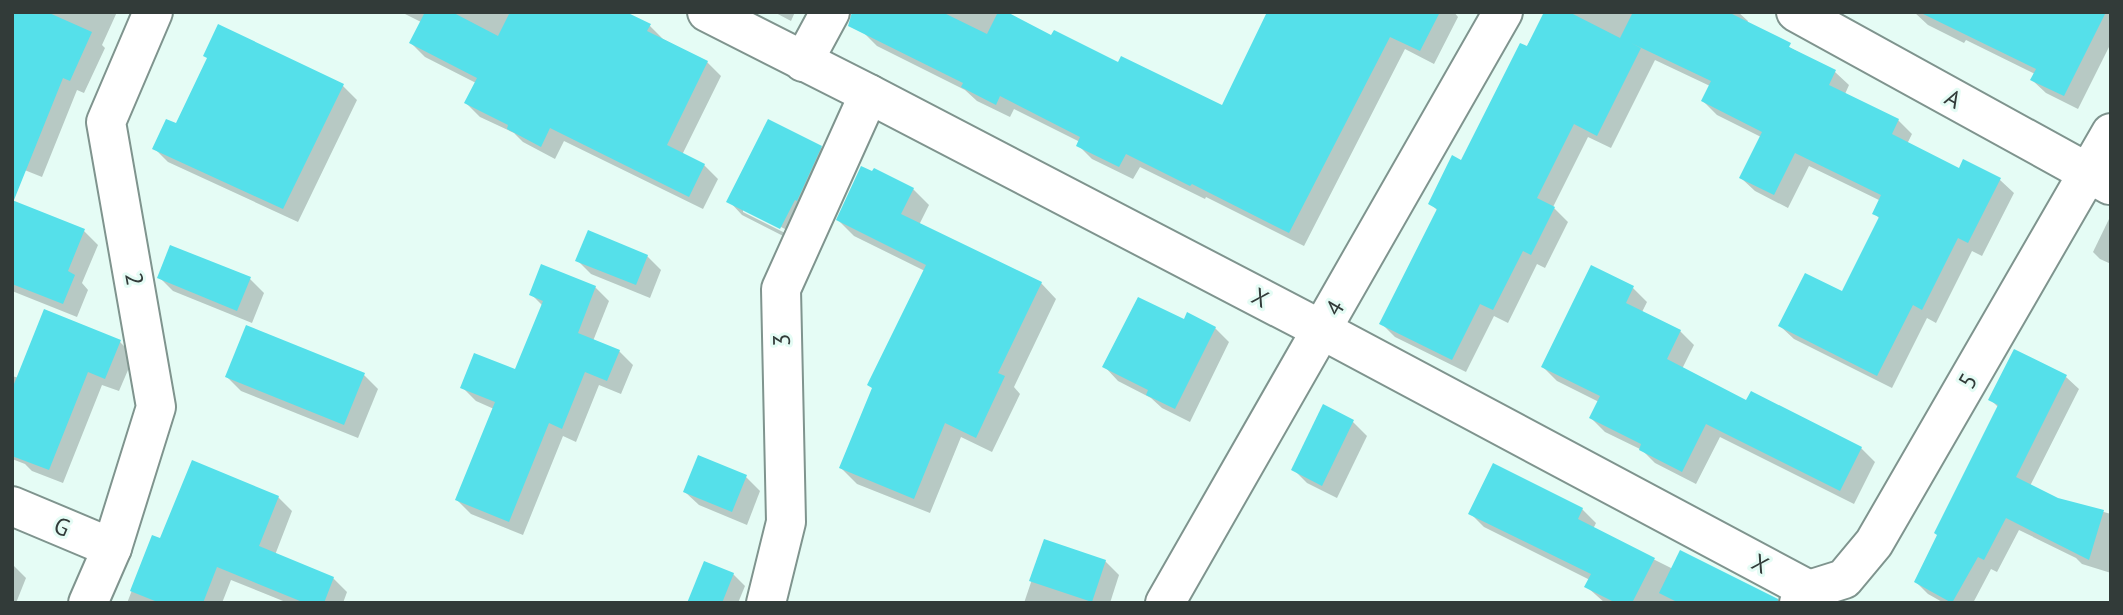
<svg xmlns="http://www.w3.org/2000/svg" width="2123" height="615" viewBox="0 0 2123 615" font-family="'PT Sans',sans-serif">
	<rect width="100%" height="100%" fill="#e5fcf5"/>
	<g fill="#0003" fill-rule="evenodd">
		<polygon points="19,12 117,12 102,45 105,48 84,93 77,90 42,177 12,165 12,26"/>
		<polygon points="401,12 599,12 650,26 663,39 707,62 721,76 682,155 704,165 718,179 703,209 564,141 555,159 523,142 514,133 480,117 466,103 476,83 425,57 411,43 421,22"/>
		<polygon points="774,12 784,13 795,12 791,21"/>
		<polygon points="872,12 1004,12 1052,37 1223,107 1333,12 1454,12 1458,17 1434,64 1405,49 1304,246 1206,197 1205,199 1140,167 1133,179 1092,159 1078,145 1080,142 1014,109 1010,117 977,101 965,90 877,46 863,32"/>
		<polygon points="1546,12 1738,12 1748,21 1747,24 1835,72 1849,85 1845,94 1898,120 1912,134 1907,144 1959,170 2000,180 2014,193 1982,256 1972,251 1936,323 1927,318 1892,388 1794,339 1780,326 1843,294 1880,219 1874,213 1881,201 1809,166 1788,208 1755,191 1741,178 1761,137 1717,115 1703,101 1710,86 1655,60 1611,148 1588,137 1553,207 1568,222 1545,268 1537,264 1508,323 1494,316 1466,372 1395,337 1381,323 1438,211 1430,203 1462,163"/>
		<polygon points="1914,12 2111,12 2111,43 2078,109 2046,93 2032,80 2035,74 1966,40 1964,43 1928,25"/>
		<polygon points="219,27 343,86 357,100 298,222 168,162 154,148 176,126 208,58"/>
		<path d="M821 147 835 161 795 242 742 215 729 201ZM743 208 789 231 787 234 743 212Z"/>
		<polygon points="913,189 929,205 919,225 1041,283 1056,299 1014,387 1020,394 992,452 961,437 930,513 857,484 841,468 925,271 854,236 838,220"/>
		<polygon points="12,202 84,231 98,245 82,283 88,290 77,317 12,291"/>
		<polygon points="2110,217 2111,218 2111,264 2100,259 2093,252"/>
		<polygon points="589,233 647,256 661,270 650,298 591,274 577,260"/>
		<polygon points="159,277 250,279 264,293 252,323 173,291"/>
		<polygon points="595,287 609,301 593,341 619,351 633,365 621,394 599,385 576,442 563,436 523,535 471,514 457,500 494,409 476,401 462,387 516,372 543,306 531,294"/>
		<polygon points="1633,288 1647,302 1642,312 1680,331 1694,345 1682,369 1747,402 1861,448 1875,462 1854,504 1720,437 1696,484 1655,463 1642,450 1605,432 1591,418 1599,402 1557,381 1543,367"/>
		<polygon points="1184,321 1215,328 1229,342 1190,422 1162,408 1151,398 1118,381 1105,367"/>
		<polygon points="120,342 134,356 119,391 102,385 63,483 32,471 25,464 12,459 12,376 19,378"/>
		<polygon points="364,375 378,389 358,438 241,391 227,377"/>
		<polygon points="2066,377 2079,389 2030,486 2057,499 2111,514 2111,573 2082,564 2076,558 2019,530 1997,572 1991,569 1973,603 1944,603 1928,594 1916,582 1999,408 1991,400"/>
		<polygon points="1324,407 1353,422 1367,436 1337,498 1307,483 1293,469"/>
		<polygon points="699,457 746,477 760,491 747,525 699,505 685,492"/>
		<polygon points="278,497 292,511 275,555 333,578 347,592 343,603 288,603 231,580 222,603 127,603 153,537 161,540"/>
		<polygon points="1582,509 1596,523 1593,529 1673,569 1756,603 1605,603 1587,587 1590,580 1484,527 1470,513"/>
		<polygon points="1045,541 1105,561 1119,575 1110,603 1024,603"/>
		<polygon points="12,564 26,578 16,603 12,603"/>
		<polygon points="733,574 745,586 738,603 688,603"/>
	</g>
	<g fill="#55e0ea">
		<polygon points="12,12 47,12 92,32 70,81 63,78 14,200"/>
		<polygon points="425,12 452,12 498,36 510,12 626,12 651,24 647,31 708,61 667,145 705,164 689,197 550,128 541,147 507,129 508,125 464,103 477,78 409,43"/>
		<polygon points="852,12 942,12 987,34 998,12 1007,12 1051,35 1054,30 1118,62 1121,56 1222,105 1267,12 1440,12 1420,51 1390,37 1289,233 1192,184 1190,186 1126,154 1119,167 1076,146 1080,137 1000,96 996,105 961,87 963,83 848,26"/>
		<polygon points="1544,12 1569,12 1620,38 1633,12 1728,12 1791,43 1789,47 1836,70 1829,85 1899,119 1892,134 1959,168 1963,159 2001,178 1968,243 1958,238 1922,310 1913,305 1877,376 1778,326 1805,273 1842,291 1879,217 1872,214 1881,195 1795,153 1774,195 1739,178 1762,132 1701,101 1711,81 1631,43 1641,48 1597,136 1574,124 1537,198 1555,207 1531,255 1523,251 1493,310 1480,304 1452,360 1379,324 1437,209 1428,204 1452,155 1461,160 1520,43 1527,46"/>
		<polygon points="1919,12 2106,12 2064,96 2030,80 2036,69"/>
		<polygon points="218,24 344,84 283,209 152,149 166,119 176,123 207,58 203,56"/>
		<polygon points="768,119 822,146 797,201 795,200 780,229 726,202"/>
		<polygon points="861,166 872,171 874,168 914,188 901,214 1042,282 998,373 1005,376 976,438 945,423 914,499 839,468 872,388 867,385 926,265 836,220"/>
		<polygon points="12,200 85,229 68,271 75,275 63,304 12,284"/>
		<polygon points="588,230 648,255 636,285 575,261"/>
		<polygon points="170,245 251,277 237,311 157,278"/>
		<polygon points="541,264 596,286 578,333 620,350 607,381 585,372 562,429 549,423 509,522 455,500 495,402 460,388 474,353 515,369 543,301 529,295"/>
		<polygon points="1591,265 1634,286 1626,303 1681,330 1667,359 1746,400 1751,391 1862,447 1840,491 1706,424 1682,472 1639,450 1641,444 1589,418 1600,396 1541,367"/>
		<polygon points="1138,297 1184,319 1187,312 1216,327 1175,409 1146,395 1148,390 1102,367"/>
		<polygon points="44,309 121,340 105,379 88,372 49,470 12,456 12,389"/>
		<polygon points="246,325 365,373 344,425 225,377"/>
		<polygon points="2014,349 2067,375 2016,477 2058,498 2104,510 2089,560 2006,518 1984,560 1978,557 1952,603 1914,582 1937,535 1934,533 1998,405 1988,400"/>
		<polygon points="1323,404 1354,420 1322,486 1291,470"/>
		<polygon points="698,455 747,475 732,512 683,492"/>
		<polygon points="192,460 279,496 259,546 334,577 324,603 305,603 217,567 203,603 160,603 130,591 152,535 160,538"/>
		<polygon points="1493,463 1583,508 1578,519 1655,558 1632,603 1616,603 1584,587 1591,574 1468,514"/>
		<polygon points="1044,539 1106,560 1092,602 1029,581"/>
		<polygon points="1680,550 1778,599 1778,603 1679,603 1659,593"/>
		<polygon points="704,561 734,573 722,603 687,603"/>
	</g>
	<g fill="none" stroke-linecap="round" stroke-linejoin="round">
		<g stroke="#7f948e" stroke-width="42">
			<g id="street">
				<polyline points="707,12 869,94 1322,330 1809,590"/>
				<polyline points="1796,12 2110,185"/>
				<polyline points="803,62 830,12"/>
				<polyline points="12,506 112,548"/>
				<polyline points="88,603 112,548 156,407 106,122 153,12"/>
				<polyline points="766,603 786,522 781,289 869,94"/>
				<polyline points="1799,603 1809,590 1844,579 1874,543 2111,133"/>
			</g>
		</g>
		<g stroke="#7f948e" stroke-width="42">
			<polyline id="secondary" points="1165,603 1503,12"/>
		</g>
		<use href="#street" stroke="#fff" stroke-width="38"/>
		<use href="#secondary" stroke="#fff" stroke-width="38"/>
	</g>
	<g text-anchor="middle" stroke-width="6" stroke-linejoin="round" paint-order="stroke">
		<g font-size="24" fill="#323b39" stroke="#e5fcf5">
			<text transform="translate(1953 99) rotate(29)" y="8">A</text>
			<text transform="translate(134 279) rotate(80)" y="8">2</text>
			<text transform="translate(1260 298) rotate(28)" y="8">X</text>
			<text transform="translate(1335 308) rotate(-60)" y="8">4</text>
			<text transform="translate(782 340) rotate(-91)" y="8">3</text>
			<text transform="translate(1968 381) rotate(-60)" y="8">5</text>
			<text transform="translate(62 527) rotate(23)" y="8">G</text>
			<text transform="translate(1760 564) rotate(28)" y="8">X</text>
		</g>
	</g>
	<rect width="2123" height="615" fill="none" stroke="#323b39" stroke-width="28"/>
</svg>
